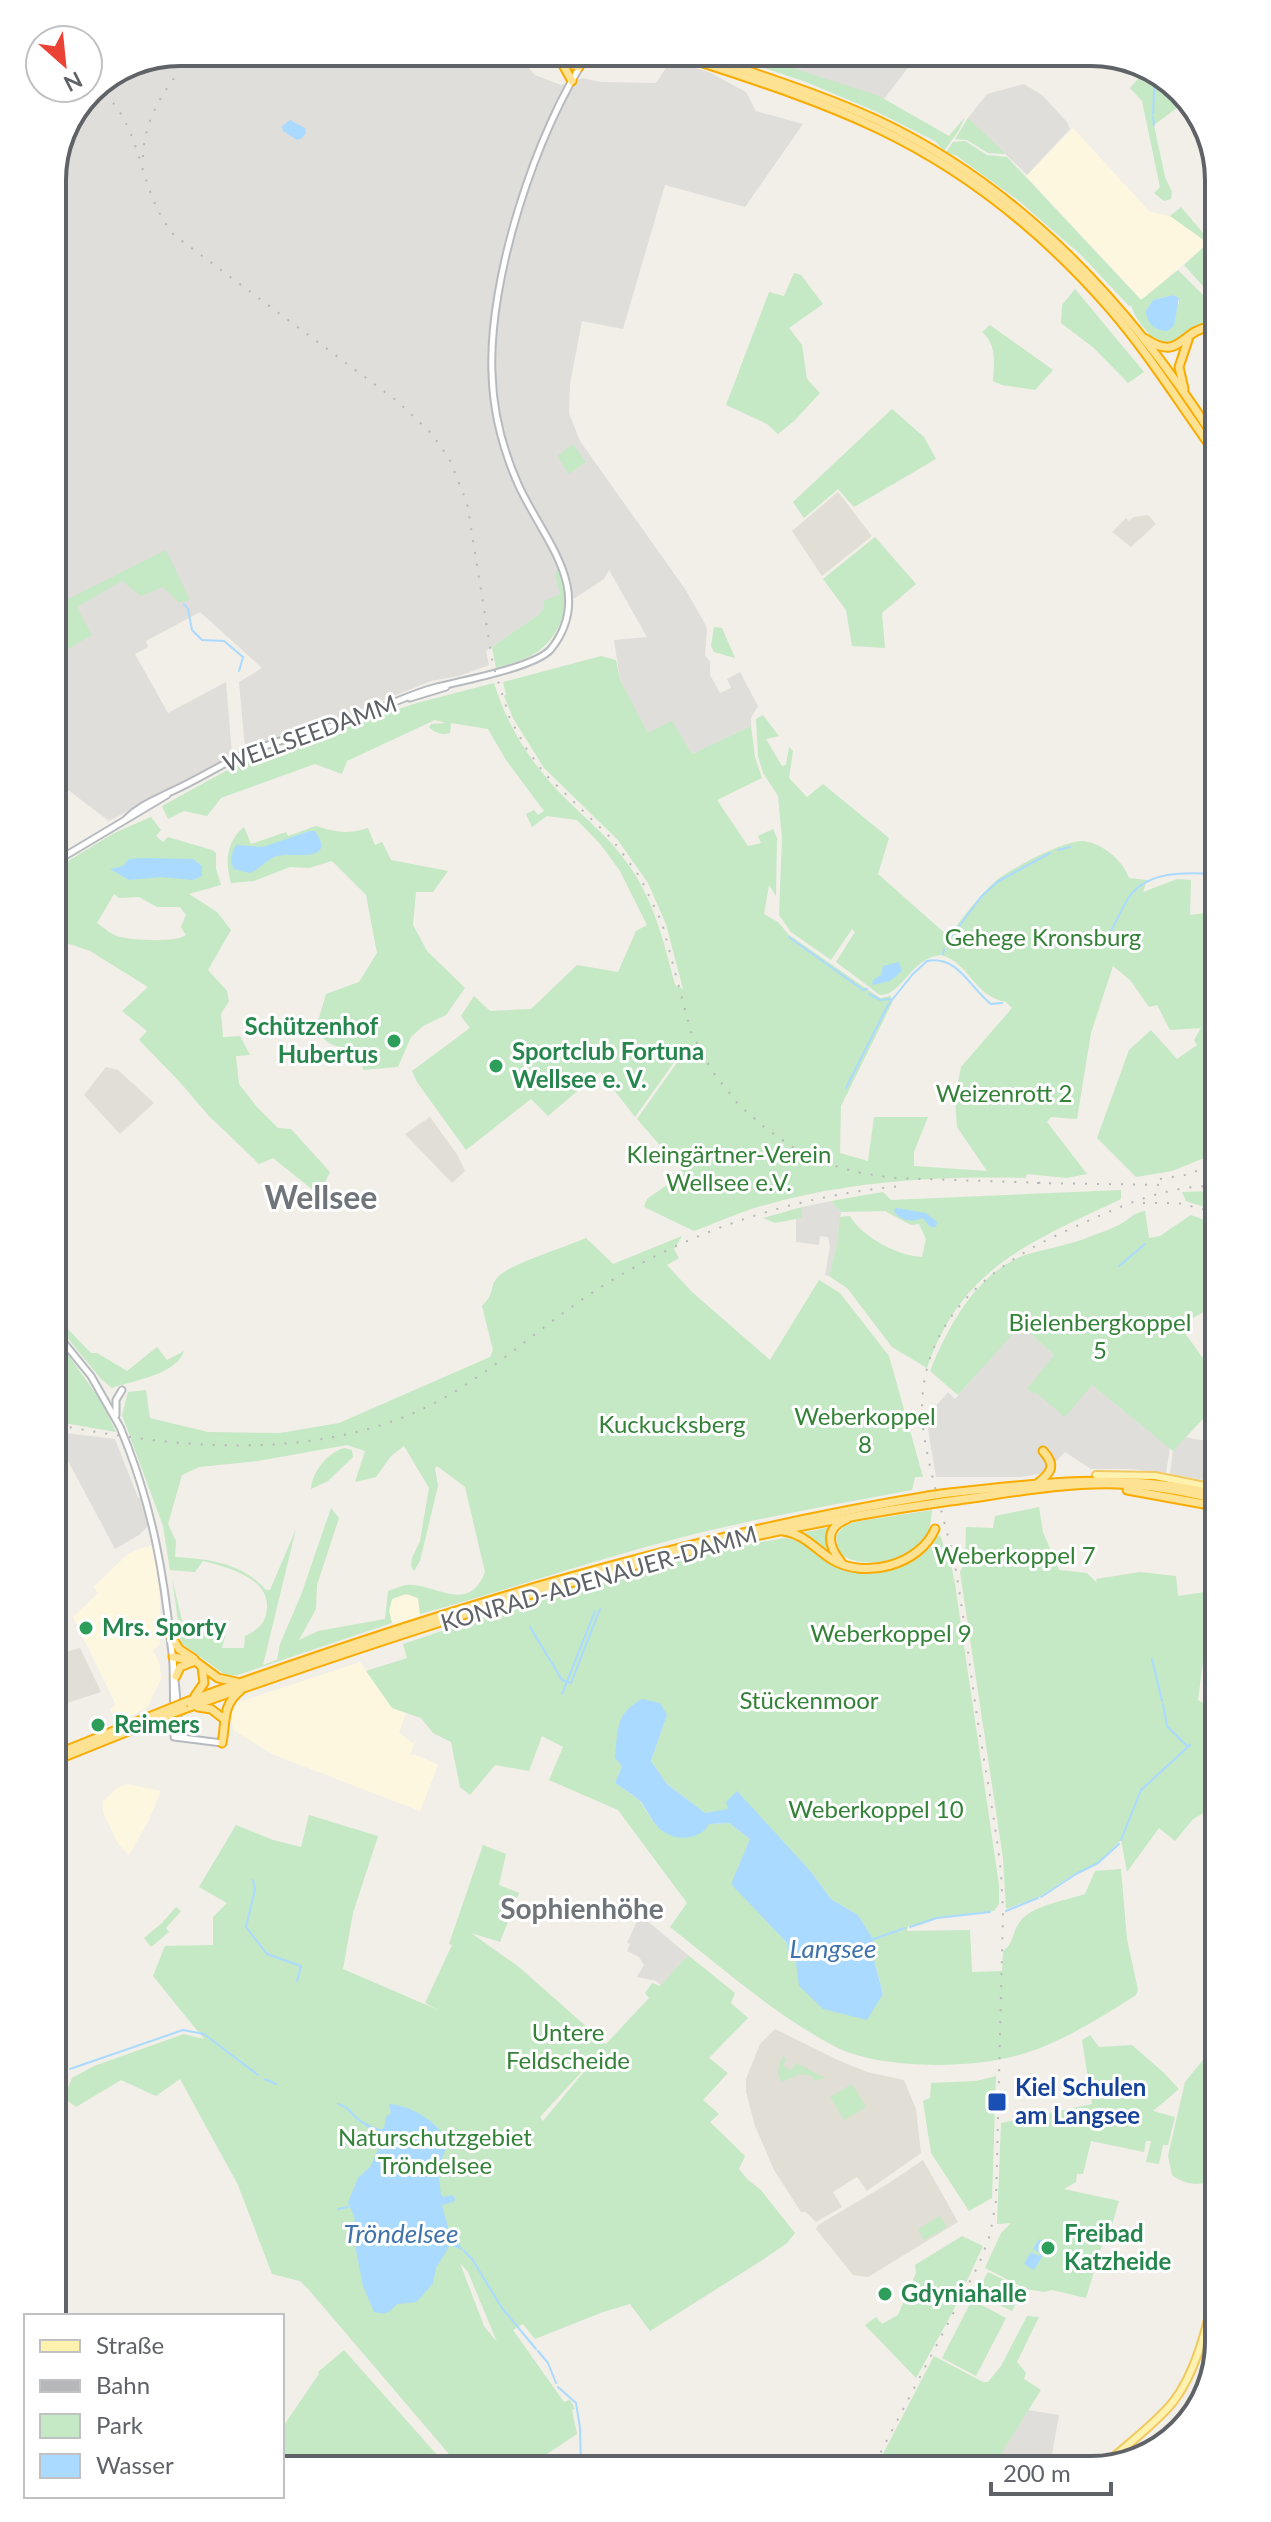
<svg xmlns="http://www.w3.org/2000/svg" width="1271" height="2522" viewBox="0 0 1271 2522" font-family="Lato,sans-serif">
	<rect width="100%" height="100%" fill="#f1efe8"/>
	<g fill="#fef7e0">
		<polygon points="1073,128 1150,212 1170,216 1208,243 1142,300 1026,176"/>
		<polygon points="1215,1416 1215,1483 1203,1480 1211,1442 1205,1419"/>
		<polygon points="153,1546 159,1569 160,1609 160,1644 153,1650 160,1665 161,1679 147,1708 116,1723 110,1709 116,1705 73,1617 98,1593 93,1587 128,1554 144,1547"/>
		<polygon points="406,1594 418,1598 420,1614 416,1620 397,1625 392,1623 389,1611 392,1599"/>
		<polygon points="360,1662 392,1708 406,1713 399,1733 414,1744 410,1756 414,1754 438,1765 420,1811 274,1755 233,1730 231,1710 239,1702"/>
		<polygon points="127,1784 161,1791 149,1820 129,1855 118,1844 103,1812 103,1801 117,1788"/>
	</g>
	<g fill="#e0deda">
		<polygon points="180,52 514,52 535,75 561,85 583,78 600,82 656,83 671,60 711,73 746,92 756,111 803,124 745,207 665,185 623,329 582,321 570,384 569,413 580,441 685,589 704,622 707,629 705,655 710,662 710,675 720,693 731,688 727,679 740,672 758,706 751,718 751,726 692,754 648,734 620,680 614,640 647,637 609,570 604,579 575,598 566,596 544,608 538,615 486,651 489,665 459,676 431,681 337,719 245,749 239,682 262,668 200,612 146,641 148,647 135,654 168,713 226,682 232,755 109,821 55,780 55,753 61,748 55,738 52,172 90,89"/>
		<polygon points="762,52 920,52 884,99 759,57"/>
		<polygon points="1024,84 1042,95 1067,122 1070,129 1027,175 968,118 987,94"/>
		<polygon points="831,1201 841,1212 837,1244 829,1276 825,1275 830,1247 828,1237 820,1236 819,1245 796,1242 796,1219 802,1218 802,1207"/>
		<polygon points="1020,1324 1054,1355 1028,1389 1036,1392 1092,1385 1170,1448 1166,1473 1131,1469 1091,1469 1065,1452 1045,1473 1021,1477 936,1477 926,1417 948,1392 955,1399"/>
		<polygon points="58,1432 115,1439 138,1498 141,1498 148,1526 139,1535 115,1549 58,1442"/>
		<polygon points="1185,1437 1211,1442 1203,1480 1170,1474 1173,1451"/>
		<polygon points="640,1915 688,1955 661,1985 656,1981 637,1977 644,1965 639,1957 627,1951 630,1944 627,1943"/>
		<polygon points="1028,2410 1059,2415 1051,2460 1055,2461 996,2462"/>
	</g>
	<g fill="#e1ded6">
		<polygon points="838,492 872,536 822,576 792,531"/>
		<polygon points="1148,515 1156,524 1131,547 1112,532 1126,518 1129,521 1134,517"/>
		<polygon points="106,1067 118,1070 154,1103 120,1134 84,1095"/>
		<polygon points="430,1117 458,1156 465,1171 452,1183 405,1134"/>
		<polygon points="80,1648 101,1692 64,1704 59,1688 58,1654"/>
		<polygon points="775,2029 840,2061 867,2072 904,2080 916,2109 921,2153 867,2191 857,2177 833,2192 842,2207 816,2222 806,2212 801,2212 774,2170 755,2126 746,2092 746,2079 760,2044"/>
		<polygon points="923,2160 958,2222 868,2277 853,2275 816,2229 818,2225 889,2183"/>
	</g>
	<g fill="#c5e8c5" fill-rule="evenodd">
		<polygon points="717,52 758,52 759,57 879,96 949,136 965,117 959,130 944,151 935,141 875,111 806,82"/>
		<polygon points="1125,62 1169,78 1186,101 1154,125 1165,177 1172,192 1171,199 1164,201 1154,193 1160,187 1142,101 1130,88 1139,78"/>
		<polygon points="968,118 1006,154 988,153 967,140 955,139"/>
		<path d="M965 141 987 155 1007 157 1141 300 1178 270 1210 302V322C1184 327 1170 360 1148 333 1141 324 1134 316 1131 305L1129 306 1080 254 1019 201 957 156 946 152 953 142ZM1173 295 1179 298V304L1146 311 1153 300Z"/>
		<polygon points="1181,207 1203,233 1210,227 1210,294 1184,265 1208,243 1170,216"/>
		<polygon points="794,273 801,275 823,304 789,328 802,345 807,379 820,393 794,421 778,434 767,424 726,405 769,292 784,296"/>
		<polygon points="1075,289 1144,372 1128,383 1094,348 1061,323 1062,305"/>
		<path d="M990 325 1053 370 1035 390 1002 385 993 381C994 362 997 345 982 332Z"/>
		<polygon points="892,409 924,437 936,459 854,507 838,489 804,518 793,502"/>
		<polygon points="573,444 586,462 569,474 557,456"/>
		<polygon points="875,537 916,584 882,613 885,648 852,646 846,610 823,579"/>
		<polygon points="166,550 190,600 179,603 163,587 141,596 122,581 77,607 92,635 54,657 54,606"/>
		<path d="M558 568C574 596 564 633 537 652 525 660 510 664 496 668L492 647 538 615 544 608 543 601 560 594 555 574Z"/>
		<polygon points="714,627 722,628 735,658 714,652 711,646"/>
		<path d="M601 656 616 660 620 680 648 733 672 721 692 754 751 726 755 757 762 778 717 800 748 846 761 843 758 836 773 829 777 838 776 896 769 885 764 914 778 922 789 935 880 998 891 996 892 1003 841 1106 840 1153 868 1161 874 1117H928L914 1152V1166L987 1171 957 1127 955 1097 961 1067 1012 1008 1006 1002C973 996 970 963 941 955 910 958 902 996 880 995L836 962 855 932 852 929 831 960 791 932 779 915 782 838 778 796 763 773 758 756 756 719 763 715 779 736 766 739 782 766 786 765 789 747 793 751 789 778 807 797 823 784 889 838 878 874 948 936C964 917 977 897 997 880 1012 868 1063 841 1082 841 1101 842 1123 860 1129 878L1147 880 1143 892 1177 879 1191 880 1190 915 1213 912 1214 1154 1172 1171 1136 1177 1097 1138 1129 1050 1151 1030 1177 1059 1197 1045 1194 1040 1201 1028 1170 1030 1157 1005 1149 1007 1130 980 1113 966 1091 1033 1077 1119 1051 1117 1047 1122 1087 1174 1067 1178 1027 1174 1025 1178C939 1176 852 1181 769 1204 744 1210 719 1222 694 1231L644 1207 647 1199 684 1173 637 1119 686 1050 680 1054 635 1117 600 1072 548 1116 531 1099 466 1150 417 1082 412 1071 470 1028 461 1016 474 996 490 1011 531 1009 577 965 618 972 636 931 647 925 620 871 601 845 577 820 547 816 532 827 526 814 534 810 538 815 544 811 506 760 488 729 451 723 450 733C443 736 433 732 429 727L431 724 446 723 435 720 347 761 342 774 315 764 221 798 207 816 184 811 168 819 162 806 233 767 259 755 417 703 494 683C508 729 534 768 569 802 586 819 606 835 621 855 652 893 663 938 675 985L683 989 666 924 648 883 617 839 544 768 513 718 504 696 506 694 503 682Z"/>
		<path d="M151 817 161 830 156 836 163 842 168 837 212 850 216 853V869L221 885 189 894 217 912 231 930 208 970 227 991 229 1001 221 1014 223 1037 240 1036 250 1055 236 1056 239 1084 257 1107 278 1128 291 1129 330 1172 319 1195 273 1158 259 1164 209 1116 178 1080 139 1040 147 1031 122 1011 148 987 90 951 55 939V869L114 833ZM114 894 119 898 139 897 157 907H180L186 915 181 927 186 935C175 943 134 940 120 937 112 935 104 928 97 923Z"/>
		<path d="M316 826C336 832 348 835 368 828L375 845 382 842 391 860 448 871 433 892H416L413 925 427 951 465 988 446 1015 423 1026 411 1037 398 1067 363 1070 361 1056 356 1049C335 1047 327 1046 316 1028L326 994 359 982 377 953 366 895 332 861 309 868 290 867 254 881 231 883C225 862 226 842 244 827L251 844 286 832 288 836Z"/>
		<path d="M1121 1190V1199C1031 1242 962 1266 927 1368L892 1347 847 1288 829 1276 837 1244 840 1217 850 1216C862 1237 898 1256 922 1257L926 1239 919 1224 911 1225 885 1211 841 1212 831 1201 883 1192 891 1200Z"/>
		<polygon points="1214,1191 1214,1210 1186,1201 1182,1192"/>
		<polygon points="802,1207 802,1218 775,1223 763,1218"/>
		<path d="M1145 1211 1149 1238 1160 1236 1191 1215 1212 1223 1214 1220 1215 1305 1180 1326 1202 1357 1215 1367V1406L1173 1451 1092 1385 1065 1417 1036 1393 1034 1394 1027 1389 1054 1355 1021 1325 958 1395 930 1371C948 1327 976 1273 1025 1255 1044 1249 1065 1246 1084 1239 1096 1234 1113 1229 1124 1222 1133 1216 1134 1213 1145 1211Z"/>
		<path d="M682 1236 674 1249 679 1258 667 1265 692 1292 770 1360 819 1280 840 1293 889 1356 923 1477H915L912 1490C854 1501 796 1511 738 1524 630 1547 526 1585 420 1614L418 1598 406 1594 392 1599 389 1611 392 1623 238 1675 227 1676 181 1643 172 1578 185 1633 194 1631 196 1637 221 1622 225 1636 222 1648H244L245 1636C258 1629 266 1624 267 1608 269 1577 226 1567 203 1561L195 1572 170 1570 163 1526 122 1415 128 1392 146 1390 150 1418 208 1432 280 1433 339 1423 490 1357 493 1350 482 1306C495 1294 489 1288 497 1278 508 1264 567 1247 586 1238L613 1264ZM347 1445 365 1451 355 1482 376 1477 391 1456 404 1446 429 1488 420 1541 412 1558 411 1566 414 1571 420 1561 438 1486 435 1468 437 1466 465 1487 485 1572C468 1616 434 1582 406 1585 401 1586 394 1589 388 1591L385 1619 318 1631 299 1640 316 1609 317 1585 339 1518 331 1508 301 1595 280 1644 277 1660 263 1665 296 1529 270 1590H266C242 1563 210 1559 175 1557L176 1541 168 1524 182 1475 199 1467 258 1461Z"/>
		<path d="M57 1318 91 1353H97L127 1371 157 1347 167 1360 184 1351C176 1375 134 1380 112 1388L101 1379 57 1325Z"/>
		<polygon points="57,1339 101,1401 116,1432 58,1422"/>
		<path d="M344 1448 352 1450 353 1457 328 1481 311 1489C312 1472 327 1453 344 1448Z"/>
		<polygon points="1039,1507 1043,1532 1059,1570 1087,1573 1097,1583 1096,1579 1140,1572 1176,1576 1178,1596 1212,1591 1198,1700 1216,1709 1217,1768 1206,1769 1209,1810 1193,1819 1175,1841 1159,1828 1127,1872 1121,1840 1098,1863 1076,1873 1039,1897 1006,1909 1003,1858 960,1572 965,1563 966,1527 993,1528 995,1516"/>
		<path d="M932 1510C931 1520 930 1532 924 1540 908 1562 858 1571 838 1552L836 1536 844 1526 854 1522Z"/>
		<polygon points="831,1527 827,1536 830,1555 801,1533"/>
		<path d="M936 1534 941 1537 945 1550 948 1549 955 1584 999 1885V1904L994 1911 937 1918 919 1925 908 1926 907 1931 970 1930 972 1972 1002 1971 1003 1951C1014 1944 1012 1933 1019 1923 1031 1905 1065 1901 1085 1894L1095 1871 1121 1869 1127 1939 1138 1990 1136 1995C1098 2019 1055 2047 1011 2057 963 2069 875 2069 832 2045 773 2013 722 1968 670 1927L687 1903 618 1810 549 1780 563 1747 542 1736 529 1771 495 1765 470 1795 460 1787 451 1742 433 1733 421 1718 392 1708 366 1671 407 1658 403 1644 540 1598 695 1554 784 1538C808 1539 817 1559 838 1567 870 1581 924 1566 936 1534ZM667 1715 651 1761 667 1784 705 1813 728 1810 778 1839 812 1873 831 1899 858 1915 873 1939 872 1952 883 1993 796 1962 788 1952 787 1943 732 1884 750 1839 729 1823 709 1824 652 1820 639 1800 615 1783 622 1766Z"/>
		<path d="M309 1815 378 1836 353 1913 343 1969 438 2010 425 2003 452 1945 449 1944 483 1845 506 1854 499 1885 519 1893 500 1942 471 1933 519 1967 606 2044 649 1998 645 1993 652 1983 660 1986 688 1955 735 1993 731 2003 748 2018 709 2058 728 2073 703 2100 719 2114 710 2122 745 2156 739 2169 748 2180 760 2189 795 2233 787 2243 764 2259 650 2331 630 2304 603 2312 535 2339 523 2324 513 2330 564 2402 570 2400 575 2409 572 2410 577 2434 529 2466 460 2467 309 2290 300 2281 272 2274 238 2185 180 2079 156 2096 121 2080 76 2107 64 2098 72 2078 94 2066 184 2034 204 2039 153 1976 165 1946 213 1945V1917L227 1903 199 1887 236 1825 273 1840 301 1847ZM586 2067 587 2068 543 2121 540 2117ZM460 2263 468 2272 497 2342 484 2326Z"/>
		<polygon points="176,1907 181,1911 166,1928 169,1932 151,1947 144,1938 162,1923"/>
		<polygon points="1090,2035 1099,2047 1132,2045 1163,2072 1179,2089 1153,2111 1175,2117 1168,2145 1163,2145 1159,2164 1146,2162 1151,2141 1146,2141 1144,2152 1091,2141 1083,2174 1077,2174 1076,2182 1064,2189 1119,2201 1107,2242 1103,2241 1086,2298 1052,2290 1044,2292 1026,2289 985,2268 1001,2233 1011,2223 997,2224 1001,2123 1092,2104 1082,2040"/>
		<path d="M1212 2049 1218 2055V2179C1202 2186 1186 2186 1172 2175L1168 2156 1185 2082Z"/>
		<path d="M783 2056 786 2058 783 2066 791 2070 796 2063 825 2078 814 2081 812 2076 800 2074 782 2082C775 2075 779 2064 783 2056Z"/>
		<polygon points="996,2076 992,2198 969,2211 931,2153 923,2101 930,2098 931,2083 976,2081"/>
		<polygon points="852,2084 866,2107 844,2120 830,2097"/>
		<polygon points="940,2216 947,2227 924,2240 918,2229"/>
		<polygon points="962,2236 983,2246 952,2313 916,2378 865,2325 876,2317 882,2324 898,2315 916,2273 915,2265"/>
		<polygon points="988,2272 1023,2289 1012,2311 976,2294"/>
		<polygon points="972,2300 1006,2318 976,2376 942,2358"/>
		<polygon points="1027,2316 1039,2317 1017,2362 1026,2373 1024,2379 1041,2390 996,2462 899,2463 883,2454 934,2356 983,2382 988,2382 1001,2366"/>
		<polygon points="344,2350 438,2456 428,2467 282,2469 282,2428 319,2374 318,2372"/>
	</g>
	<g fill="#aadaff">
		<polygon points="290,120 305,128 306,133 302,138 297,140 283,131 282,126"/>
		<path d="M1173 295 1179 298 1174 326 1167 331C1155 331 1146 322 1146 311L1153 300Z"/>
		<path d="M310 831H315C338 864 291 852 277 856 267 859 260 869 250 873L234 869C229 861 232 853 236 845L263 847Z"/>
		<polygon points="142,858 193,859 202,866 202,876 193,880 161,877 129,880 110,869 123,866 129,859"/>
		<polygon points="899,962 902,971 890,981 872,985 873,980 881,975 883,966"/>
		<path d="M896 1208 926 1213 937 1222 936 1227H930L923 1218C913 1222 901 1222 894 1211Z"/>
		<path d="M642 1699 660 1703 667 1715 651 1761 667 1784 705 1813 728 1809 726 1802 737 1791 812 1873 831 1899 858 1915 873 1939 872 1952 883 1994 867 2020 823 2009 799 1986 796 1962 788 1952 787 1943 731 1884 750 1839 729 1823 709 1824C701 1839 679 1842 664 1832 654 1826 648 1812 641 1802 634 1795 623 1789 615 1783L622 1766 615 1758C618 1729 615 1714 642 1699Z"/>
		<path d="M389 2104C411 2106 437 2120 448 2143L438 2169 441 2195 444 2197 452 2195 455 2198 454 2202 442 2205 449 2231 464 2251 450 2245 436 2268 433 2283 422 2296 416 2302 397 2304C389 2313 386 2315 374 2312L363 2286 352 2230 355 2219 348 2202 358 2178 370 2167 382 2141 386 2117 391 2113Z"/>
		<polygon points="1039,2239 1049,2245 1034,2270 1024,2264 1031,2252 1039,2256 1040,2253 1033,2249"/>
	</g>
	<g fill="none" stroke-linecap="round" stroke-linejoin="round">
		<g stroke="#aadaff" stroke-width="2">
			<polyline points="1153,114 1155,73"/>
			<polyline points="1153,117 1154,125"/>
			<polyline points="1208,275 1210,273"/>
			<polyline points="184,604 188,609 192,630 202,640 224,641 243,657 239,671"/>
			<polyline points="1058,850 1070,847"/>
			<polyline points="789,937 863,990 867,989"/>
			<polyline points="948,941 981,897 997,882 1050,853"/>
			<path d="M1104 942C1114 928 1120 911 1129 897 1147 871 1186 872 1213 874"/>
			<polyline points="943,954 944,949"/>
			<path d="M912 975 927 961C958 955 970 988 991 1004L1002 1003"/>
			<polyline points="869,994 880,1000 890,999"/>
			<polyline points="846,1088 888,1005 912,975"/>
			<polyline points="1119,1266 1145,1244"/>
			<polyline points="530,1627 562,1680 571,1683 600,1609"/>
			<polyline points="1152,1659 1162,1701"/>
			<polyline points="562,1694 595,1611"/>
			<polyline points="1163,1704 1167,1726 1187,1746"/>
			<polyline points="1121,1840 1141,1790 1190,1745"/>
			<polyline points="253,1880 255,1889 246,1927 267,1954 301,1966 297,1981"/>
			<polyline points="1041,1897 1076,1874 1098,1863 1119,1844"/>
			<polyline points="1006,1911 1038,1898"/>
			<polyline points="910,1927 937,1918 990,1912"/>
			<polyline points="871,1940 905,1928"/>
			<polyline points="70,2069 183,2030 204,2034 258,2075"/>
			<polyline points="265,2079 276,2084"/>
			<path d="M338 2104C348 2106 351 2114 359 2120 365 2125 374 2128 382 2131L385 2127"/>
			<polyline points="364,2123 380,2138"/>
			<polyline points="338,2209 348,2207"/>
			<polyline points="464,2251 472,2259 502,2308 536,2349"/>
			<polyline points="538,2351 548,2363 556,2383"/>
			<polyline points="558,2387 576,2403 580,2428 581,2466"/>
		</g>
		<g stroke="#b6babf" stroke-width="9">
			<g id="secondary">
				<polyline points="410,698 446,687"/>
				<path d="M127 818C139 806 154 800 168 793 196 781 221 764 249 752 282 738 319 731 353 719 381 709 409 694 437 687 461 681 536 667 551 649 597 591 542 538 518 484 503 450 493 411 492 373 488 280 536 130 589 53"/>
				<polyline points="55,862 167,795"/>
				<polyline points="57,1334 91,1376 120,1427"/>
				<polyline points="116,1415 116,1400 122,1390"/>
				<path d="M128 1447C153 1513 164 1575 171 1645 175 1676 178 1706 179 1737"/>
				<polyline points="173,1658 174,1737 222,1743"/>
			</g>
		</g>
		<g stroke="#f2c960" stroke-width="10">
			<g id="primary">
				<polyline points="1096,1475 1155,1476 1215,1488"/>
				<path d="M1109 2461C1130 2442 1155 2424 1173 2402 1199 2369 1209 2315 1219 2275"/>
			</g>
		</g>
		<g stroke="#f9ab00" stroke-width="11">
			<g id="highway">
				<polyline points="529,52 579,67"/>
				<path d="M669 52C739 75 812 97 879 129 969 172 1046 235 1111 310 1148 353 1178 401 1211 447"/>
				<path d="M693 52C755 74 818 93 877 120 1020 187 1127 302 1211 433"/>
				<polyline points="566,61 588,52"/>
				<polyline points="562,63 572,81"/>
				<path d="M1146 339C1180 362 1181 330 1210 327"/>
				<polyline points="1184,389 1179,367 1188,340"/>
				<path d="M1038 1483C1052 1472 1056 1465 1043 1451"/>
				<polyline points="1127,1490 1215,1506"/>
				<path d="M941 1494C1034 1483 1123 1472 1215 1494"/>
				<path d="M943 1502C1000 1495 1060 1482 1117 1484 1150 1485 1183 1491 1215 1499"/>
				<path d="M783 1531C804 1534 814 1548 831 1559 864 1580 920 1565 935 1529"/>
				<path d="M841 1562C828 1546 824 1528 847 1519"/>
				<polyline points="170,1634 179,1649 194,1659"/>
				<polyline points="173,1657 195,1661 218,1678 236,1682"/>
				<polyline points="176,1676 180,1667 195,1661"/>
				<polyline points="195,1696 204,1683 202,1667"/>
				<path d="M186 1702C428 1615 674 1538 928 1496"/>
				<polyline points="198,1707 211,1709 224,1719"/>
				<path d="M184 1709C427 1623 674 1541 930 1504"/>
				<path d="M222 1743C226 1723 222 1705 240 1691"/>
				<polyline points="59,1753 171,1708"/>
				<polyline points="59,1759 171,1714"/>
			</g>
		</g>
		<use href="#secondary" stroke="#fff" stroke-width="5"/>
		<use href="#primary" stroke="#fff2af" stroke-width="6"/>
		<use href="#highway" stroke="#fde293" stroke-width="7"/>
		<g stroke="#b6b7b8" stroke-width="2" stroke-dasharray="2 10" stroke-linecap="butt">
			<path d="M96 86C146 125 135 188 174 235L397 401 431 433 449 458 467 503 493 665 510 719 526 748 544 773 611 838 640 877 662 923 691 1032 712 1071 738 1104 764 1127 794 1148 825 1163 856 1172 893 1178 1046 1183"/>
			<path d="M143 157C144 124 158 100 177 74"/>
			<polyline points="1160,1179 1185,1175 1214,1165"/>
			<polyline points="1037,1183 1165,1185"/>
			<polyline points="1143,1203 1178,1203 1214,1212"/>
			<path d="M58 1425C172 1447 293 1460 404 1417 471 1391 522 1341 580 1301 675 1235 786 1197 901 1186"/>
			<path d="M875 2463 979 2264 990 2235 996 2201 1003 1912 1001 1872C995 1820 985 1768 977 1716 970 1668 964 1619 956 1571 947 1526 931 1481 924 1435 909 1329 983 1268 1070 1229 1117 1208 1161 1186 1214 1186"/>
		</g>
		<g stroke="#b6babf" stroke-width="9" stroke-linecap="butt">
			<polyline id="secondary-bridge" points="120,1427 128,1447"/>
		</g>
		<g stroke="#f9ab00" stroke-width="11" stroke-linecap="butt">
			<g id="highway-bridge">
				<polyline points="928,1496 941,1494"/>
				<polyline points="930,1504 943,1502"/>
				<polyline points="171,1708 186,1702"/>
				<polyline points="171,1714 184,1709"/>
			</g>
		</g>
		<use href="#secondary-bridge" stroke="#fff" stroke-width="5"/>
		<use href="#highway-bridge" stroke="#fde293" stroke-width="7"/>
	</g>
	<g fill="#2e9e5b" stroke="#fff" stroke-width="3">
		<circle cx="394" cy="1041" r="8"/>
		<circle cx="496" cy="1066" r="8"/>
		<circle cx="86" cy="1628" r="8"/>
		<circle cx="98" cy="1725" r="8"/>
		<circle cx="1048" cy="2248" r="8"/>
		<circle cx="885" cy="2294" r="8"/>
	</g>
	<rect fill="#1a4fb4" stroke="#fff" stroke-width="3" x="987" y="2092" width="20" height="20" rx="4"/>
	<g text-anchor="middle" stroke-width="6" stroke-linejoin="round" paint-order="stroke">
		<g font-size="24" fill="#5f6368" stroke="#fff">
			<text transform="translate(310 734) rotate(-20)" y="8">WELLSEEDAMM</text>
			<text transform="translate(599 1579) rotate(-16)" y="8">KONRAD-ADENAUER-DAMM</text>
		</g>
		<g font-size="24" fill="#348238" stroke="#fff">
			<text x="1043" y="946">Gehege Kronsburg</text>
			<text x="1004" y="1102">Weizenrott 2</text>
			<text x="729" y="1163">Kleingärtner-Verein<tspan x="729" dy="28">Wellsee e.V.</tspan></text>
			<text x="1100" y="1331">Bielenbergkoppel<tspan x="1100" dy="28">5</tspan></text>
			<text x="865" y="1425">Weberkoppel<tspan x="865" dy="28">8</tspan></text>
			<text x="672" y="1433">Kuckucksberg</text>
			<text x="1015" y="1564">Weberkoppel 7</text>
			<text x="891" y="1642">Weberkoppel 9</text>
			<text x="809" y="1709">Stückenmoor</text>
			<text x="876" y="1818">Weberkoppel 10</text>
			<text x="568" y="2041">Untere<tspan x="568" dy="28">Feldscheide</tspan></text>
			<text x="435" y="2146">Naturschutzgebiet<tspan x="435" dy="28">Tröndelsee</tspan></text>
		</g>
		<g font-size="24" font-weight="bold" fill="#27864d" stroke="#fff" text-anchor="start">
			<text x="378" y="1035" text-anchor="end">Schützenhof<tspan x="378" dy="28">Hubertus</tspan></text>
			<text x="512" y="1060">Sportclub Fortuna<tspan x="512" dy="28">Wellsee e. V.</tspan></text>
			<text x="102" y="1636">Mrs. Sporty</text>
			<text x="114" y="1733">Reimers</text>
			<text x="1064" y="2242">Freibad<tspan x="1064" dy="28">Katzheide</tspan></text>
			<text x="901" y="2302">Gdyniahalle</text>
		</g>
		<g font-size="24" font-weight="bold" fill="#164399" stroke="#fff" text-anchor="start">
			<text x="1015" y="2096">Kiel Schulen<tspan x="1015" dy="28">am Langsee</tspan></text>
		</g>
		<g font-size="26" font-style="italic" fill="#4174aa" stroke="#fff">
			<text x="833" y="1958">Langsee</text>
			<text x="401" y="2243">Tröndelsee</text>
		</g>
		<g font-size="28" font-weight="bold" fill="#70757a" stroke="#fff">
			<text x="582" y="1919">Sophienhöhe</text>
		</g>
		<g font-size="32" font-weight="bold" fill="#70757a" stroke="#fff">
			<text x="321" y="1209">Wellsee</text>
		</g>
	</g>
	<path d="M0 0H1271V2522H0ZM180 66H1091A114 114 0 0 1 1205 180V2342A114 114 0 0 1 1091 2456H180A114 114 0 0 1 66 2342V180A114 114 0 0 1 180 66Z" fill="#fff" fill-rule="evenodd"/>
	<path fill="none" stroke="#5f6368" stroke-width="4" d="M180 66H1091A114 114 0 0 1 1205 180V2342A114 114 0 0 1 1091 2456H180A114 114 0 0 1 66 2342V180A114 114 0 0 1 180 66Z"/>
	<rect x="24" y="2314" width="260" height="184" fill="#ffffff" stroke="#bfc1c3" stroke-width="2"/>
	<rect x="40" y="2340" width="40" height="12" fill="#fff2af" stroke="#bfc1c3" stroke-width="2"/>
	<text x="96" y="2354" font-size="24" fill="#5f6368">Straße</text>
	<rect x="40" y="2380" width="40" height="12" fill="#b6b7b8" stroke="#bfc1c3" stroke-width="2"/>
	<text x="96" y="2394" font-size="24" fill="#5f6368">Bahn</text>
	<rect x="40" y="2414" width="40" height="24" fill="#c5e8c5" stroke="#bfc1c3" stroke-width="2"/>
	<text x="96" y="2434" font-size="24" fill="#5f6368">Park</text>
	<rect x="40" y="2454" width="40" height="24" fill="#aadaff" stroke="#bfc1c3" stroke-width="2"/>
	<text x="96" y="2474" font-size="24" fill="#5f6368">Wasser</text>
	<g transform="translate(64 64) rotate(153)"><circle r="38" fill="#ffffff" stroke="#bfc1c3" stroke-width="2"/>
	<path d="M0-6L14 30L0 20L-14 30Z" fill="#ea4335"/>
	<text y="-12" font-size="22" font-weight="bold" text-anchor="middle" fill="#5f6368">N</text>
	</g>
	<path d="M991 2482v12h120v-12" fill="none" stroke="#5f6368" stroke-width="4"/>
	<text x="1003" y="2482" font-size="24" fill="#5f6368" stroke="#ffffff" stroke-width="6" paint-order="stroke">200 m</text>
</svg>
